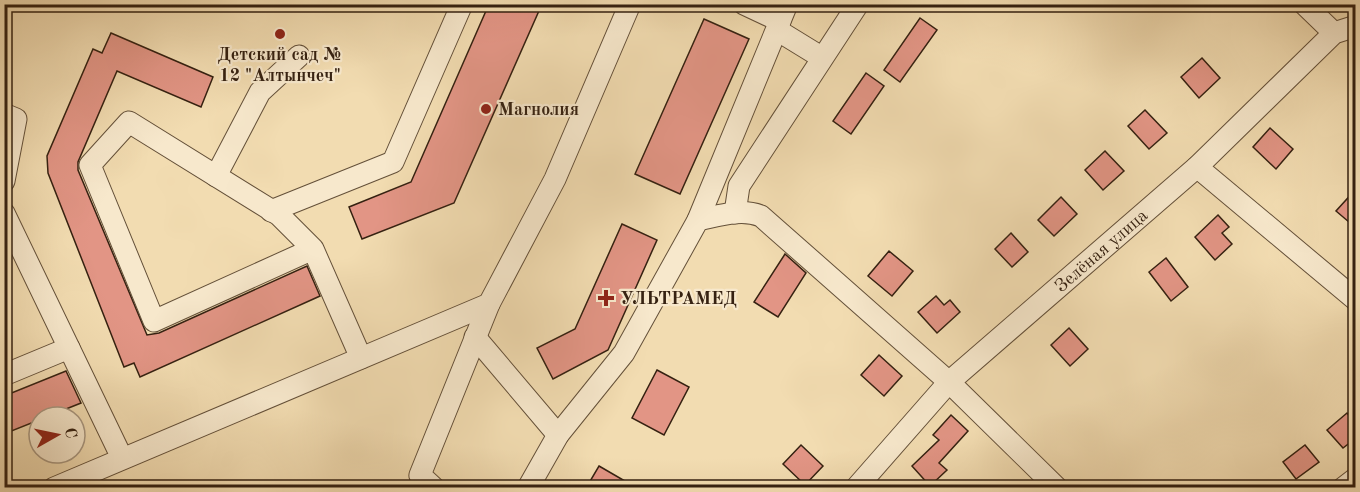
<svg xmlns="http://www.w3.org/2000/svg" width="1360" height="492" viewBox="0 0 1360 492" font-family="'Old Standard TT',serif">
	<rect width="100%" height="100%" fill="#f2dcb1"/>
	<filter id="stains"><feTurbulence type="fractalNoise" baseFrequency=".00333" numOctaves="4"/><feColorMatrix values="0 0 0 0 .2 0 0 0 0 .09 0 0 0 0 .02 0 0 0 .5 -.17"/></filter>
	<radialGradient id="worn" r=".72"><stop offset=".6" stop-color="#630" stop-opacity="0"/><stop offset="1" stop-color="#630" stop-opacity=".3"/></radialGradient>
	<g fill="#e29585" stroke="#352111" stroke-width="1.5">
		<polygon points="489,4 542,4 454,203 362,239 349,207 411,182"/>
		<polygon points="920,18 937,30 900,82 884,70"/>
		<polygon points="704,19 749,39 680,194 635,174"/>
		<polygon points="111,33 213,77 201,107 117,71 78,162 78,170 147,335 159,333 307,266 320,296 140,377 134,363 124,367 48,173 47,156 93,49 102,53"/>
		<polygon points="1202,58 1220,78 1199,98 1181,77"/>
		<polygon points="866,73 884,86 851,134 833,121"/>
		<polygon points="1145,110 1167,133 1149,149 1128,126"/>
		<polygon points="1270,128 1293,149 1276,169 1253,147"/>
		<polygon points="1105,151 1124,171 1103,190 1085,170"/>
		<polygon points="1356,189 1356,228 1336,211"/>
		<polygon points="1061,197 1077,214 1054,236 1038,220"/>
		<polygon points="1218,215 1229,227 1222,233 1232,244 1215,260 1195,237"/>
		<polygon points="622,224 657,240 608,350 553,379 537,348 575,329"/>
		<polygon points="1011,233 1028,252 1012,267 995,249"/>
		<polygon points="889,251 913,271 892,296 868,276"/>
		<polygon points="785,254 806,273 778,317 754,302"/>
		<polygon points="1166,258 1188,287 1171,301 1149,272"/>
		<polygon points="936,296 944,305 950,300 960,312 937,333 918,312"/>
		<polygon points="1069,328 1088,349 1070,366 1051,345"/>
		<polygon points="879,355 902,376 884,396 861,375"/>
		<polygon points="657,370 689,387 664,435 632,418"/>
		<polygon points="66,371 81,403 46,417 39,417 39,420 4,434 4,396"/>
		<polygon points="1347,413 1356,424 1356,438 1343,448 1327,430"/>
		<polygon points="951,415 968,431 939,463 947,470 930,486 912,466 939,440 933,435"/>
		<polygon points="801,445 823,466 805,485 783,464"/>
		<polygon points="1305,445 1319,462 1296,479 1283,462"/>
		<polygon points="599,466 637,488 586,488"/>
	</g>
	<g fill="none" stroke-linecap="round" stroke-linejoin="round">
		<g stroke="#645039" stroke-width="23">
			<g id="minor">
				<polyline points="744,4 780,21"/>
				<polyline points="1304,4 1334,33"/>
				<polyline points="777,30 821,57"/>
				<polyline points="4,114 16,119 4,181"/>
				<polyline points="1197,167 1356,300"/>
				<polyline points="216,176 260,92 299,56"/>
				<polyline points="271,211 393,162 462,4"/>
				<polyline points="4,213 122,458"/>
				<polyline points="735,213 739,186 858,4"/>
				<polyline points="698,220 787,4"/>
				<polyline points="313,249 279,215 129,122 90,165 154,321 313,249 361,358"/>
				<polyline points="475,337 558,435"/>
				<polyline points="4,375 69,348"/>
				<polyline points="54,488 489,304 555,179 630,4"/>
				<polyline points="434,488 420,475 489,304"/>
				<path d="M528 488 558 435 624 353 698 220C718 216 741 208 761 216L949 382 1057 488"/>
				<path id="s1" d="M856 488 949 382 1197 167 1334 33 1356 26"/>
				<polyline points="1343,488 1356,478"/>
			</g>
		</g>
		<use href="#minor" stroke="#f7e8cc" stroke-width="21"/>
	</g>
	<g fill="#8f2418" stroke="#f7e8cc" stroke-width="2">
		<circle cx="280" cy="34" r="6"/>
		<circle cx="486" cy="109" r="6"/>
		<path d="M603 289h6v6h6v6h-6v6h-6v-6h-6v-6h6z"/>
	</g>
	<g text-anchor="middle" stroke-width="4.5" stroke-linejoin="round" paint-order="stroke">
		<g font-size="18" font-weight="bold" fill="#352111" stroke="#f7e8cc" text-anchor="start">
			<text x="280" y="60" text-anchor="middle">Детский сад №<tspan x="280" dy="21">12 "Алтынчеч"</tspan></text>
			<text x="498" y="115">Магнолия</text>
			<text x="620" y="304">УЛЬТРАМЕД</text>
		</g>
		<g font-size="18" fill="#352111" stroke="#f7e8cc">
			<text dy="6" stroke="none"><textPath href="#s1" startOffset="342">Зелёная улица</textPath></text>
		</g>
	</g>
	<rect width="1360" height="492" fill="none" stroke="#f2dcb1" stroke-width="24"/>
	<rect x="6" y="6" width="1348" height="480" fill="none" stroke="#352111" stroke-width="3"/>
	<rect x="12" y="12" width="1336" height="468" fill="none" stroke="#352111" stroke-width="1.5"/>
	<g transform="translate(57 435) rotate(81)"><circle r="28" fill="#f7e8cc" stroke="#a99881" stroke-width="1.5"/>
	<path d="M0-4.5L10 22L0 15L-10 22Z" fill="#8f2418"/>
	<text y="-9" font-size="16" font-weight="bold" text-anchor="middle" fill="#352111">С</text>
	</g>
	<rect width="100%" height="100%" filter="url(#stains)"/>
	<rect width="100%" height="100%" fill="url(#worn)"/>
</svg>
